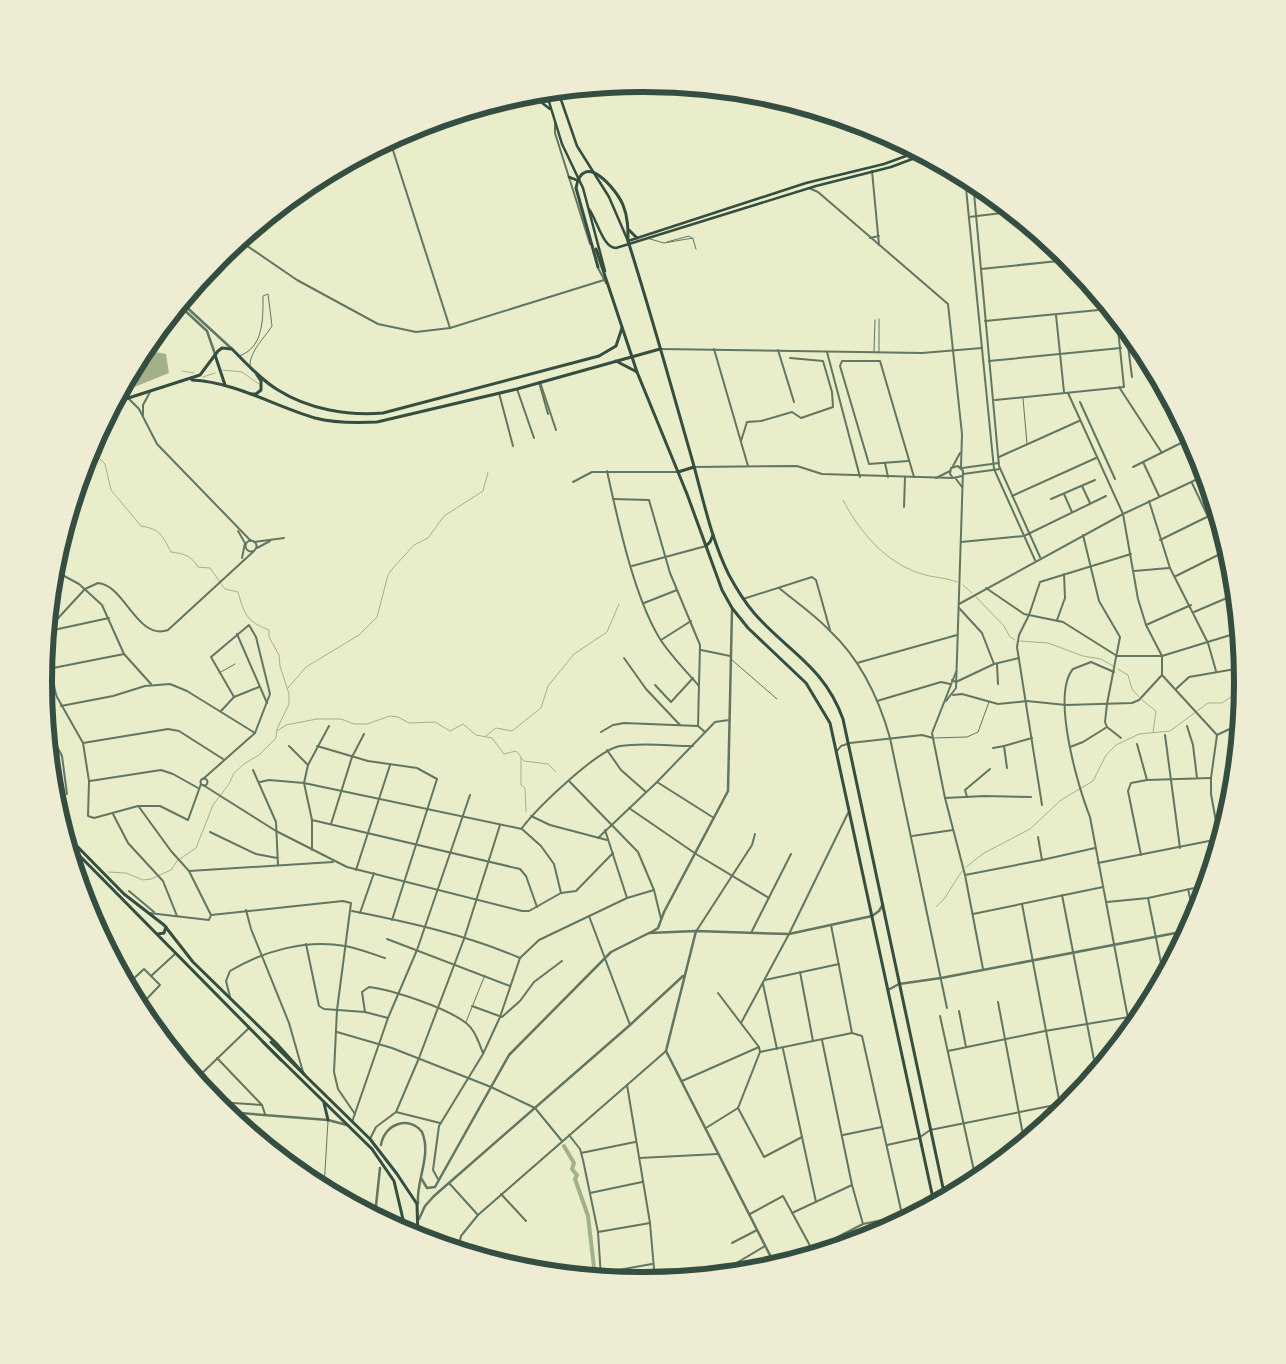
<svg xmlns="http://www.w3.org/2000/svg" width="1286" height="1364" viewBox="0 0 1286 1364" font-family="Rubik,sans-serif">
	<rect width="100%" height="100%" fill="#e9edc9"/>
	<polygon fill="#a3b18a" points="147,347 155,352 166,354 169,373 122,392"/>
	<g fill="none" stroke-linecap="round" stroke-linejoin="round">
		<g stroke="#a3b18a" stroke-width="1">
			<polyline points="223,370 242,372 259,384"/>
			<polyline points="182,371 194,373"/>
			<polyline points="203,377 215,373"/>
			<path d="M95 442 98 457 105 464 111 490 141 526C160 529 162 535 171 552 184 554 191 555 198 567L210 568 225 589 238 592C245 615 246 621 269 630V637L279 655 280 666 289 694V704L277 729 276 738 259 755 244 764 234 773 229 784 213 805 196 848 177 861 171 870 151 879 143 880 126 873 108 872"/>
			<path d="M843 500C859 531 885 562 919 573 932 578 945 577 957 582"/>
			<polyline points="963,585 972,593"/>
			<polyline points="976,597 1004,626 1010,637 1015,640"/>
			<polyline points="1020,641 1048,643 1083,656 1101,659 1113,666"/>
			<polyline points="1118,669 1128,675 1132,689 1139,697"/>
			<polyline points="288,688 306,667 359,635 377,617 388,575 393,568 414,545 428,538 444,516 483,491 488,472"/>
			<polyline points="1142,700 1156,711 1153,732"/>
			<polyline points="277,731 286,725 317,719 341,719 354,724 367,724 390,716 398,717 409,723 435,722 450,731 463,724 476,735 492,738 504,754 516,751 521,757 521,785 525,788 526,812"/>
			<polyline points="486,736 496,728 512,731 541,708 548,686 574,654 607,632 619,604"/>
			<polyline points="521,758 524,761 548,764 556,772"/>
			<polyline points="966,867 984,853 1030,829 1061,800 1093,781 1106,755 1116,745 1139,734 1170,731 1208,703 1222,703 1241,690"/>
			<polyline points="81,884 89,877"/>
			<polyline points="936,907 944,899 962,871"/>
		</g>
		<polyline stroke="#a3b18a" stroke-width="4" points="564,1146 574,1163 572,1169 577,1175 575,1179 588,1216 595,1276"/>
		<g stroke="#617663" stroke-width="1">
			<polyline points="650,239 664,243 693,238"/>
			<polyline points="667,242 689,236 693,239 696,249"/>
			<polyline points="874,352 875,320"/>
			<polyline points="879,352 879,319"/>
			<path d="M239 356C264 348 263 318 263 296L268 294 272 326C266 336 249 352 250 366"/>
			<polyline points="732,660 777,699"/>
			<polyline points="219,673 235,664"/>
			<polyline points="934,738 967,737 978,732 989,702"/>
			<polyline points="466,1022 485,975"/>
			<polyline points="324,1188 328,1121"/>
		</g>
		<polyline stroke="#617663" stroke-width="1" points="1023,398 1027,444"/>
		<g stroke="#617663" stroke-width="2">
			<polyline points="555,124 555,133 590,244"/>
			<polyline points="390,141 450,328"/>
			<polyline points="872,171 879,245"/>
			<polyline points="965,178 994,469 1035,560"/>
			<polyline points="973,182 999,466 1040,557"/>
			<polyline points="809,188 818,192 948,304 962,434 961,467"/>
			<polyline points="969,217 1010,212"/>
			<polyline points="870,238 879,236"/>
			<polyline points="240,241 297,280 378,324 416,332 450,328 604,280"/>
			<polyline points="598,268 606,283"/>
			<polyline points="981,269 1068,260"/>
			<polyline points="1098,296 1100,310"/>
			<polyline points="1056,315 1064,392"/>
			<polyline points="985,321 1109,309"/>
			<polyline points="1126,330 1132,377"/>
			<polyline points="660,349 922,353 982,348"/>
			<polyline points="714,349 748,466"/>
			<polyline points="778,350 794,402"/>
			<polyline points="827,352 860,477"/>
			<polyline points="1144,353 1145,364 1153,371"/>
			<polyline points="989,361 1121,348"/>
			<polyline points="539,382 548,414"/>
			<polyline points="540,382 556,430"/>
			<polyline points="1119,387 1162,453"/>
			<polyline points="517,389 534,438"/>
			<polyline points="499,393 513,446"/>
			<polyline points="128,398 139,409 157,444 251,541"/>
			<polyline points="995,400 1124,387 1117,320"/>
			<polyline points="1080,402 1115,479"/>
			<polyline points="143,416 143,405 150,392"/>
			<polyline points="741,441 747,422 761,421 792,412 801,418 833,407 832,392 823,361 790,358"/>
			<polyline points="999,457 1079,421"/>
			<polyline points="908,461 869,464 840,366 842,361 880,361 914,477"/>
			<polyline points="1143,462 1159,496"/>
			<polyline points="885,463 888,477"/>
			<polyline points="953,466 960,453"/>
			<polyline points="694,467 797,466 822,474 953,478"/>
			<polyline points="1133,467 1189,439"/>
			<polyline points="962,468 999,463"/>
			<path d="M607 471C618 521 634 597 660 639 671 656 686 671 699 686"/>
			<polyline points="963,474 1000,469"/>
			<polyline points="936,478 950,471"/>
			<polyline points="956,479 962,487"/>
			<polyline points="573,482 592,472 678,472"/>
			<polyline points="1192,483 1231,565"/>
			<polyline points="1082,486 1090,503"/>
			<polyline points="1064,494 1072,512"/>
			<polyline points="1012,496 1096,458"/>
			<polyline points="613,499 649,500 670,573 700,645 698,726"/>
			<polyline points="1051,499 1095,480"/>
			<polyline points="1149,501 1170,568 1208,643 1216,671"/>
			<polyline points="904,507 905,477"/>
			<polyline points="238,531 245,543 242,558"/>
			<polyline points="1083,535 1099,601 1120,637 1107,704 1105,722 1107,727"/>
			<polyline points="1160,540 1215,513"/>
			<circle cx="251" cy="546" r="5.5"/>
			<polyline points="254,542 284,538"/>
			<polyline points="961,542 1024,536 1106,496"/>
			<polyline points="257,548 270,541"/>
			<polyline points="632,566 706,546"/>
			<polyline points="55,571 79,584 102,605 124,654 151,684"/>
			<polyline points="1134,571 1169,568"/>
			<polyline points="1176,576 1226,551"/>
			<path d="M779 588C796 602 815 615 830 631 860 659 879 699 890 738L947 1008"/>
			<polyline points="986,588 1024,614 1063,622 1117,656 1162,656 1237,633"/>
			<polyline points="743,599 812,577 816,580 830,630"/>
			<polyline points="644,603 677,590"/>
			<polyline points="959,604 1123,514 1204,476"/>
			<polyline points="959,608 982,633 994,664"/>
			<polyline points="1194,612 1234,595"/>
			<polyline points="1057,620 1065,598 1064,574"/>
			<polyline points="1146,625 1191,605"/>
			<path d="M49 628 85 589 98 583C125 585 137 641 168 630L254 551"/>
			<polyline points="49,631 109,618"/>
			<polyline points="237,634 267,703"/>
			<polyline points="661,640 691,621"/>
			<polyline points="701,650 730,656"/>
			<path d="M47 651C54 666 51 682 57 697L83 743 89 781 88 816 94 818 138 806H160L188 820 201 784"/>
			<polyline points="624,658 646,689 680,725"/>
			<polyline points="857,663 957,635"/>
			<polyline points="997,664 998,684"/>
			<polyline points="53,668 124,654"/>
			<polyline points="956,672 932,733 945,798 965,875 983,969"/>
			<path d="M1114 672 1091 662 1073 669C1051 695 1078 787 1090 817L1130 1029"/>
			<polyline points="1162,675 1217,735 1211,778 1211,794 1219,838"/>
			<polyline points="952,680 956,682 994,664 1019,658"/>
			<polyline points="655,685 671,702 693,678"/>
			<polyline points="1176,689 1189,677 1241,668"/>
			<polyline points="45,693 54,689"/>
			<polyline points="953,695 962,694 998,704 1027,701 1066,705 1132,703 1139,700 1162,675 1162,656 1146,625 1138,599 1123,514 1068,393"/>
			<polyline points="877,701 941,682 950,684"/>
			<polyline points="946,701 956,688 963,471 958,466 951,468 950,474 953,478 962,476"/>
			<polyline points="61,706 113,696 145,686 170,684 187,691 255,733"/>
			<polyline points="221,711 234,697 259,687"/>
			<polyline points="698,726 705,732"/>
			<polyline points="1187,726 1193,745 1197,778"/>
			<polyline points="1107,727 1121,738"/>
			<polyline points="601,732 613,725 624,723 698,726"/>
			<polyline points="49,733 52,737 49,739"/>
			<polyline points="1165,735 1180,848"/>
			<polyline points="1217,735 1238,725"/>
			<polyline points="52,737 62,756 67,794"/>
			<polyline points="83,743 168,729 179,731 223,759"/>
			<polyline points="1137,744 1147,780"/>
			<polyline points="289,746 308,765"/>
			<polyline points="317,746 368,761 417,768 437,779 392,920"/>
			<polyline points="1070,747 1083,742 1107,727"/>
			<polyline points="993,748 1004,746"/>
			<polyline points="607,750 621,770 646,792"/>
			<polyline points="837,751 841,746 850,743 922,735 933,738"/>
			<polyline points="1007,768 1004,746 1032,738"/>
			<polyline points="253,770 276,822 278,865"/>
			<circle cx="204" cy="782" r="3.5"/>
			<polyline points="203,779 255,733 270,694 256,637 249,625 211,657 234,697"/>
			<polyline points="90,781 161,770 173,774 198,788"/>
			<polyline points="569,781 638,852 654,890 661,919"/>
			<polyline points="260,782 269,780 304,783 522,829 541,846 554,864 561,893"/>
			<polyline points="657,782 714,818"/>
			<polyline points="203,785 276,831 347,867 522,911 529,911 561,893 576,891 613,853"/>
			<polyline points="967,797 965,790 990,769"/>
			<polyline points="945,798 984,796 1031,797"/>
			<polyline points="1042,805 1017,647 1019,635 1029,615 1040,582 1131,554"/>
			<polyline points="139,807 171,851 189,871 211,915"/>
			<polyline points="629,808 696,854 769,898"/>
			<polyline points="113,814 128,843 163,881 177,916"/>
			<polyline points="531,816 550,825 607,840"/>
			<polyline points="312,820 520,869 526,876 537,907"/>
			<polyline points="331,824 352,757 364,734"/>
			<path d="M522 828C537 808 597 750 620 746 643 742 670 746 693 746"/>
			<polyline points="605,830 627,898"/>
			<polyline points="210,832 256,854 277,858"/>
			<polyline points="912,836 953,830"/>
			<polyline points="1038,837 1042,860"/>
			<polyline points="598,838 657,782 715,722 729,720"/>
			<polyline points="312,850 312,820 304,783 308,765 329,726"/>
			<polyline points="1141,855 1128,791 1131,783 1147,780 1211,778"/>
			<polyline points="1098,863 1219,839"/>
			<polyline points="356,870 390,765"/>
			<polyline points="189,871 333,862"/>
			<polyline points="965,875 1042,860 1095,848"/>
			<polyline points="1188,889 1194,916"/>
			<polyline points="129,891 154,912"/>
			<polyline points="1062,895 1096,1070"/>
			<polyline points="1148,898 1163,973"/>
			<polyline points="1107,902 1148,898 1204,886"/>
			<polyline points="1022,904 1061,1110"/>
			<polyline points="246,910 251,929 289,1023 303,1072"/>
			<path d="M352 911C408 922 467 935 520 958"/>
			<polyline points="149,913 209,920 211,915"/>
			<polyline points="360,913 374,873"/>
			<polyline points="973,914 1103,887"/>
			<polyline points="211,915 343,901 351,903 337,1010 334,1072 338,1089 355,1114"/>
			<polyline points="589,916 630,1025"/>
			<polyline points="831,925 852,1033"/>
			<polyline points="697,930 752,845 755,834"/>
			<polyline points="751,933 791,854"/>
			<polyline points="387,939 510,986"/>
			<polyline points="306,944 319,1006 324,1009 365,1012 388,1018"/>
			<polyline points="800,972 813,1041"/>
			<polyline points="765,980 839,964"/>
			<polyline points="128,984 144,969 151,976 175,954"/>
			<polyline points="763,984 777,1049"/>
			<polyline points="718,993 759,1047 760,1052"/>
			<path d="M230 997 226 981 230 971C263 951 306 939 345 946 358 948 372 954 385 958"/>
			<polyline points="998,1002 1024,1140"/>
			<polyline points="140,1006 160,985 151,976"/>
			<polyline points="472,1006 502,1017 520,1001 534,982 562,961"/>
			<polyline points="959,1011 966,1047"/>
			<path d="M365 1012 362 992 369 987C393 990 447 1008 466 1023 475 1030 479 1043 483 1053"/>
			<polyline points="940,1016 976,1180"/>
			<polyline points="741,1023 789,934 848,813"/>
			<polyline points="337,1032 392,1048 491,1087 535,1108 562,1141"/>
			<polyline points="822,1040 852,1185 863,1224"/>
			<polyline points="783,1049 816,1202"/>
			<polyline points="948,1051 1045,1031 1141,1015"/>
			<polyline points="760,1052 852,1033 862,1036 903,1219"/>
			<polyline points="217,1058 262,1105 265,1114"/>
			<polyline points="197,1078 249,1028"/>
			<polyline points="682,1081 759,1047"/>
			<polyline points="627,1085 650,1223 655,1280"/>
			<polyline points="217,1102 262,1105"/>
			<polyline points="738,1108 764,1157 802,1137"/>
			<polyline points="396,1112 440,1123"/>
			<polyline points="352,1122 388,1018 417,950 470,795"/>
			<polyline points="706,1128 738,1108 760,1052"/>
			<polyline points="569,1135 580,1149 583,1160 598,1232 601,1277"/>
			<polyline points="843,1135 882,1127"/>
			<polyline points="370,1139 376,1127 396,1112 419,1058 464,939 500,825"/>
			<polyline points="887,1145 919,1138 930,1130 1070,1102"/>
			<polyline points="581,1153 635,1142"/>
			<polyline points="639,1158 718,1154"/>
			<polyline points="438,1179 433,1170 439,1126 483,1054 500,1017 520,958 539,940 627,898 654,890"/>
			<polyline points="449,1183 478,1215"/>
			<polyline points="590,1193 642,1182"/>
			<polyline points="501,1194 526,1221"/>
			<polyline points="933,1196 949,1189 955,1192"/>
			<polyline points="792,1213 852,1185"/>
			<polyline points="750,1214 783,1196 814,1253"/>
			<polyline points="598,1232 650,1223"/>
			<polyline points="732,1243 757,1230"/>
			<polyline points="458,1249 461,1236 478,1215 666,1051"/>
			<polyline points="812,1250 863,1224 902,1216"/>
			<polyline points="601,1273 652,1264"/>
			<polyline points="718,1274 765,1246"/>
		</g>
		<g stroke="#617663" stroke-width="2.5">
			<polyline points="393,140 531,94"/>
			<polyline points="182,303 232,349"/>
			<polyline points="180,306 207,331 215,354"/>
			<polyline points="696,931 666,1051 775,1265"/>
			<polyline points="650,933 658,928 664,912 728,791 732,610"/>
			<polyline points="888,990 899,984 941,978 1186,931"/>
			<polyline points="227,1112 328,1120 347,1125"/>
			<path d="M381 1145C384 1124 409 1115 422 1132 432 1155 416 1180 418 1203"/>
			<polyline points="421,1178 427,1188 435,1187 509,1055 611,952 649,933 696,931 789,934 872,916 879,911 882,906"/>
			<polyline points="375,1215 380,1168"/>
			<polyline points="419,1219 425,1206 434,1196 630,1025 683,976"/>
		</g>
		<g stroke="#344e41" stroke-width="2.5">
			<polyline points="558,91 577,146 609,197 628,241 806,183 884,164 917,152"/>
			<polyline points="546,92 562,144 583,188 605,271"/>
			<polyline points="525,96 537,99 550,109"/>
			<polyline points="569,177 579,181"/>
			<path d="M589 209C597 220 603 248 616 248L816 186 891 167 923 155"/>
		</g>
		<g stroke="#344e41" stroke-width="3">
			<polyline points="629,230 637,238"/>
			<polyline points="596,249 637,372 687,494 722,590 732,608 748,628 806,683 830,723 934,1203"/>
			<path d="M598 267 576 188C583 149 617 190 623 205 628 217 628 229 628 241 651 313 671 386 692 459 703 498 711 539 729 575 736 588 744 601 754 613 787 651 824 666 843 719L945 1197"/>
			<polyline points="215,355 225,385"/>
			<polyline points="616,361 637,372"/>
			<path d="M192 380C235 382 274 406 315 418 334 423 357 423 377 422L517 389 660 349"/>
			<polyline points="251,394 256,394 261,390 261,381 257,375"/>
			<path d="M116 402 200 375 218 351 222 348 232 349C246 363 261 380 278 390 308 409 347 416 383 413L599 356 616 346 622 328"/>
			<polyline points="678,472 694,467"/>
			<polyline points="706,546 710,542 713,535"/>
			<polyline points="66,835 124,894 164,925 193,962 276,1043 304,1074"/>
			<polyline points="70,846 281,1060"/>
			<polyline points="158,934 164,933 166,927"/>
			<polyline points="263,1042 372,1149 394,1181 406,1232"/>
			<polyline points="271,1042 370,1139 397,1174 417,1204 418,1237"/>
			<polyline points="324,1103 328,1120"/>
		</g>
	</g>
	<path d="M0 0H1286V1364H0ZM642 92H644A590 590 0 0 1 1234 682V682A590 590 0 0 1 644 1272H642A590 590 0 0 1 52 682V682A590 590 0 0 1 642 92Z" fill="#eeecd3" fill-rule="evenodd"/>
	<path fill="none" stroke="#344e41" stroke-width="6" d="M642 92H644A590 590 0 0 1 1234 682V682A590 590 0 0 1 644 1272H642A590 590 0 0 1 52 682V682A590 590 0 0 1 642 92Z"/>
</svg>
